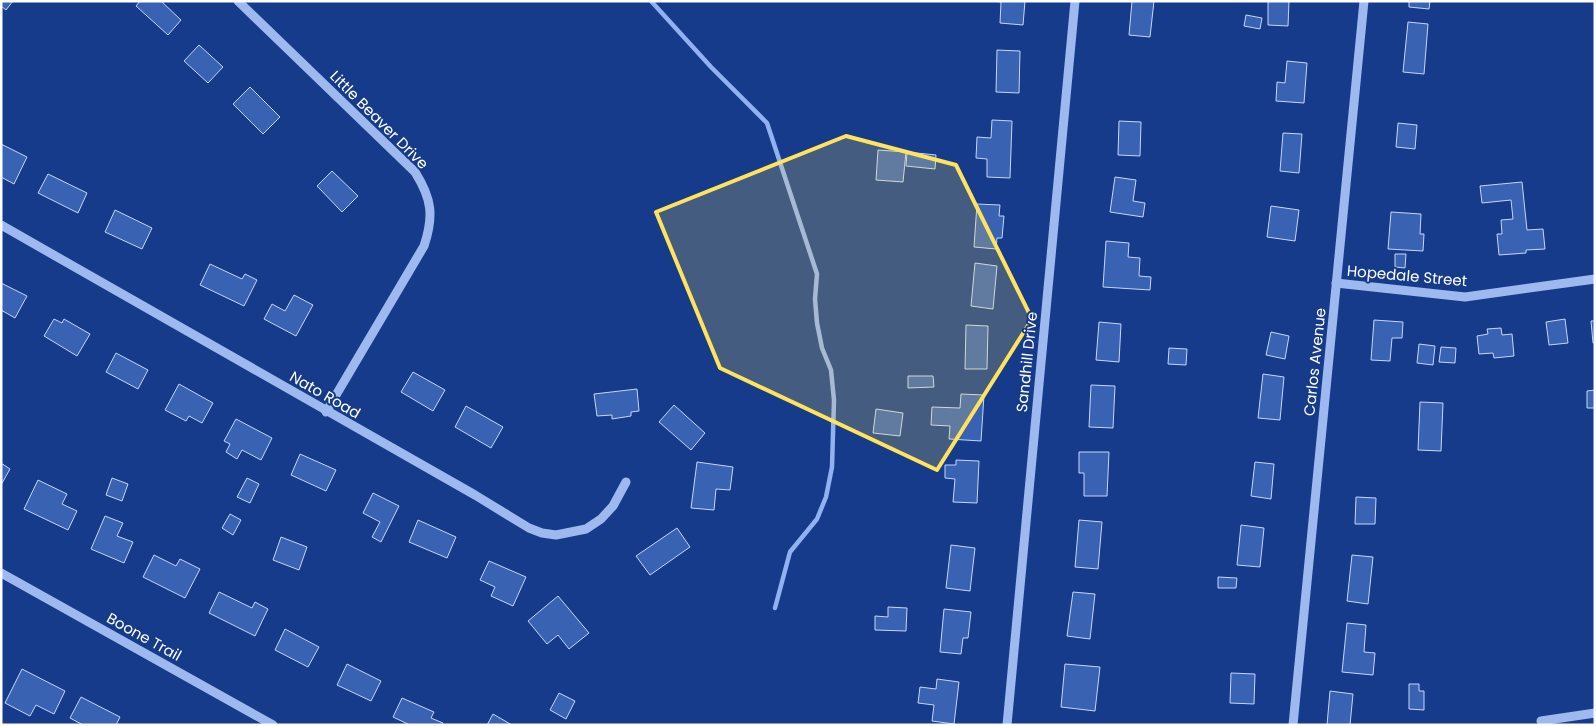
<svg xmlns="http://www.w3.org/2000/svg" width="1596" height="726" viewBox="0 0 1596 726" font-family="Poppins,sans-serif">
	<rect width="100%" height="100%" fill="#163b8a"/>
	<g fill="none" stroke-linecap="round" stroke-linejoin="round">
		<polyline stroke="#90b2f2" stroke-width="4.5" points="651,1 711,67 767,123 817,274 815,299 817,323 822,348 831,370 834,400 832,467 826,497 817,519 790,552 775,608"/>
	</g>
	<g fill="#3a62b2" stroke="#c4d6fb">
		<polygon points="1,1 13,1 6,10 1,6"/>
		<polygon points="140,1 161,1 181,20 168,35 136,6"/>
		<polygon points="1025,1 1023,25 1000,23 1001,2 993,1"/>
		<polygon points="1132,1 1154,1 1150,37 1129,35"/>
		<polygon points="1268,1 1289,1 1288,26 1268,25"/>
		<polygon points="1409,1 1430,1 1429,9 1409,7"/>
		<polygon points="1246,15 1262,18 1260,29 1244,26"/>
		<polygon points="1408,22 1428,24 1424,74 1403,72"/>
		<polygon points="199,45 223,67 208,83 184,61"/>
		<polygon points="997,50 1020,51 1019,93 996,92"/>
		<polygon points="1287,61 1307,63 1304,103 1276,101 1277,82 1285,83"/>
		<polygon points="250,87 280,117 263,134 233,104"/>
		<polygon points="992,120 1012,121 1010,178 987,177 987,159 976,158 977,137 991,138"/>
		<polygon points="1119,121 1141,122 1140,156 1118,155"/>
		<polygon points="1398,123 1417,125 1415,149 1396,147"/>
		<polygon points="1283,133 1302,134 1299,173 1280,171"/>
		<polygon points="1,144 27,157 14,184 1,177"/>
		<polygon points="878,150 906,152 903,182 876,180"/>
		<polygon points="907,152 936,155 935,169 906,166"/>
		<polygon points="332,171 358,196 342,212 317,186"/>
		<polygon points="48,174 87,193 78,213 38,193"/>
		<polygon points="1115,177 1136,180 1133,201 1145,203 1143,217 1110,212"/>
		<polygon points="1522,182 1527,230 1543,229 1545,249 1526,250 1526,253 1499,255 1497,234 1502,234 1501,220 1513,219 1511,200 1482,203 1480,186"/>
		<polygon points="977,204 1000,205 999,216 1004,216 1002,238 997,238 996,249 974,247"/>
		<polygon points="1271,206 1299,210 1295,241 1267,237"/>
		<polygon points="115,210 152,228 142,249 105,232"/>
		<polygon points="1391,212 1421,214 1420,234 1424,234 1423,251 1388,249"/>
		<polygon points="1106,241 1129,243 1128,257 1140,258 1139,276 1151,277 1150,290 1103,287"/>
		<polygon points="1395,254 1406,254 1405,268 1395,267"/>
		<polygon points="975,263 997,266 993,309 971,306"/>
		<polygon points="210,264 242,279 245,274 257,280 244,306 200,285"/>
		<polygon points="1,283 27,296 15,318 1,310"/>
		<polygon points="294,295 313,305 296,336 264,319 272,304 285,311"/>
		<polygon points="54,319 62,323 64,319 90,334 77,356 44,336"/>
		<polygon points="1565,319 1568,343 1549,345 1546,322"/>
		<polygon points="1374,320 1403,322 1402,338 1392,338 1390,361 1371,360"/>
		<polygon points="1591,321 1595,321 1595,343 1593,343"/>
		<polygon points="1099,322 1121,324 1119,362 1096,360"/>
		<polygon points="966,325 988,326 987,369 965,369"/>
		<polygon points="1501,328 1502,335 1512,334 1514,356 1494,358 1493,353 1479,354 1477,336 1488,334 1487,329"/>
		<polygon points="1271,332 1289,336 1285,359 1266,355"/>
		<polygon points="1419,344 1435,346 1433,365 1417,363"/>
		<polygon points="1441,347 1456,348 1455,363 1439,362"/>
		<polygon points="1169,348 1187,349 1186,365 1168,364"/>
		<polygon points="116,353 148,370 138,389 106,372"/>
		<polygon points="413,372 445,390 433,411 401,392"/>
		<polygon points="1263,374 1284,377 1280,420 1258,418"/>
		<polygon points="908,376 933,376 934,387 908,388"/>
		<polygon points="179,384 213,403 202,423 189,416 186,421 165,410"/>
		<polygon points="1091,385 1115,386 1113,428 1089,427"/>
		<polygon points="637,389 639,411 631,412 631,416 612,419 612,415 597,416 594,394"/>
		<polygon points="1595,390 1595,408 1587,408 1587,391"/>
		<polygon points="961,394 984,395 981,441 949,439 950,426 931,425 932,407 960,408"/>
		<polygon points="1420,402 1443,403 1441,451 1418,450"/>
		<polygon points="674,405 705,433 691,450 659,422"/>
		<polygon points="466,406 503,427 491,448 455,427"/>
		<polygon points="876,409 903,413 900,436 873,433"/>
		<polygon points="236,419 272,438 261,460 242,450 237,459 226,452 230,444 224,441"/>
		<polygon points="1079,452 1109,452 1107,496 1084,496 1084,473 1079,473"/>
		<polygon points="300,454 336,470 326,491 291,475"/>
		<polygon points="956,460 979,461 977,503 953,502 955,479 945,478 945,465 956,465"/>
		<polygon points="697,462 733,467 730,490 716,489 714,510 691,508"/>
		<polygon points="1255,462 1274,464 1271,499 1251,496"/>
		<polygon points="1,463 10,469 1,485"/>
		<polygon points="112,478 128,484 122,501 106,495"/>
		<polygon points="247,478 259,484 250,503 237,497"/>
		<polygon points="38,480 67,494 62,504 77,511 68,530 24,509"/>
		<polygon points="373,493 399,506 381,542 372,537 380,522 363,513"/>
		<polygon points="1356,497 1376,498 1375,524 1355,524"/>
		<polygon points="230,514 241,520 233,535 222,528"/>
		<polygon points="105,516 123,523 117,536 133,542 124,563 91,549"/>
		<polygon points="418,520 456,537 447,558 409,542"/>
		<polygon points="1079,520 1102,522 1098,569 1075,567"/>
		<polygon points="1241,525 1264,528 1260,567 1237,565"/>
		<polygon points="677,528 690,547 650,575 636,556"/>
		<polygon points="281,537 307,547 299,570 273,560"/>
		<polygon points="951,545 975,548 970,591 946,588"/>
		<polygon points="154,555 176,566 180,559 200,569 185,598 143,577"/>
		<polygon points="1352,555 1373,557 1368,604 1347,601"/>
		<polygon points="489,561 526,577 513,606 491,596 495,587 480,580"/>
		<polygon points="1218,577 1237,578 1236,588 1218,588"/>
		<polygon points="219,592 252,608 255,602 268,609 255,636 209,613"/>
		<polygon points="1073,592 1095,594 1090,639 1067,636"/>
		<polygon points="558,596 589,633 569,649 558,635 547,644 528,621"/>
		<polygon points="888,607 907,608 906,631 875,630 875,616 888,617"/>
		<polygon points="944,609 971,612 968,638 963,638 961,654 940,652"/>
		<polygon points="1347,623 1366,625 1364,652 1375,653 1373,675 1342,672"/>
		<polygon points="285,629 319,647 308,667 275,650"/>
		<polygon points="347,664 381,681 371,701 337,685"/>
		<polygon points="1065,664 1100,667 1095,711 1061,707"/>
		<polygon points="22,669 65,691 54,714 36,705 30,716 5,703"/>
		<polygon points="1231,673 1255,674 1254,704 1230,703"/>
		<polygon points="937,679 959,682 954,724 932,721 934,705 918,703 920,687 936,689"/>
		<polygon points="1409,684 1419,684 1419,691 1424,691 1424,710 1409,709"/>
		<polygon points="1330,691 1353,694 1350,725 1327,725"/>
		<polygon points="559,693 575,701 566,719 550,710"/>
		<polygon points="81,697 120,717 116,725 83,725 70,718"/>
		<polygon points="402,698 434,712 431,718 443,723 442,725 410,725 393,717"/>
		<polygon points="493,714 512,725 487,725"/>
	</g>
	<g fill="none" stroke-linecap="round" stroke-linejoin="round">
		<g stroke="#9eb9ef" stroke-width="9">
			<path d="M238 1 415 172C432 199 434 216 424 246L326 412"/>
			<polyline points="1,225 475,495 529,528 542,533 556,535 586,529 601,519 613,506 626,482"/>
			<polyline points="1336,283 1465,297 1595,279"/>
			<polyline points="1,573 273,725"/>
			<polyline points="1541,721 1595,713"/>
			<polyline points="1007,725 1075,1"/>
			<polyline points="1293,725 1364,1"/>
		</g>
	</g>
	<path fill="#ffe35c" fill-opacity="0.2" stroke="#ffe35c" stroke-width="4" stroke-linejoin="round" d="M846 136 956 165 1032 319 937 470 720 368 656 212Z"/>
	<g text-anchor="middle" stroke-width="4" stroke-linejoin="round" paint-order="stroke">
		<g font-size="15" fill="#fff" stroke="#163b8a">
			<text transform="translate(379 120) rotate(45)" y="5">Little Beaver Drive</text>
			<text transform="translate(1407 276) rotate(5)" y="5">Hopedale Street</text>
			<text transform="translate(1027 362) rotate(-84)" y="5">Sandhill Drive</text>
			<text transform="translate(1315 362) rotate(-84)" y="5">Carlos Avenue</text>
			<text transform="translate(325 395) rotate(30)" y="5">Nato Road</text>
			<text transform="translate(144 637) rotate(29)" y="5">Boone Trail</text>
		</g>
	</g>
	<rect width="1596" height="726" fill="none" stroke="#ffffff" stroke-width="5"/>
</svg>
